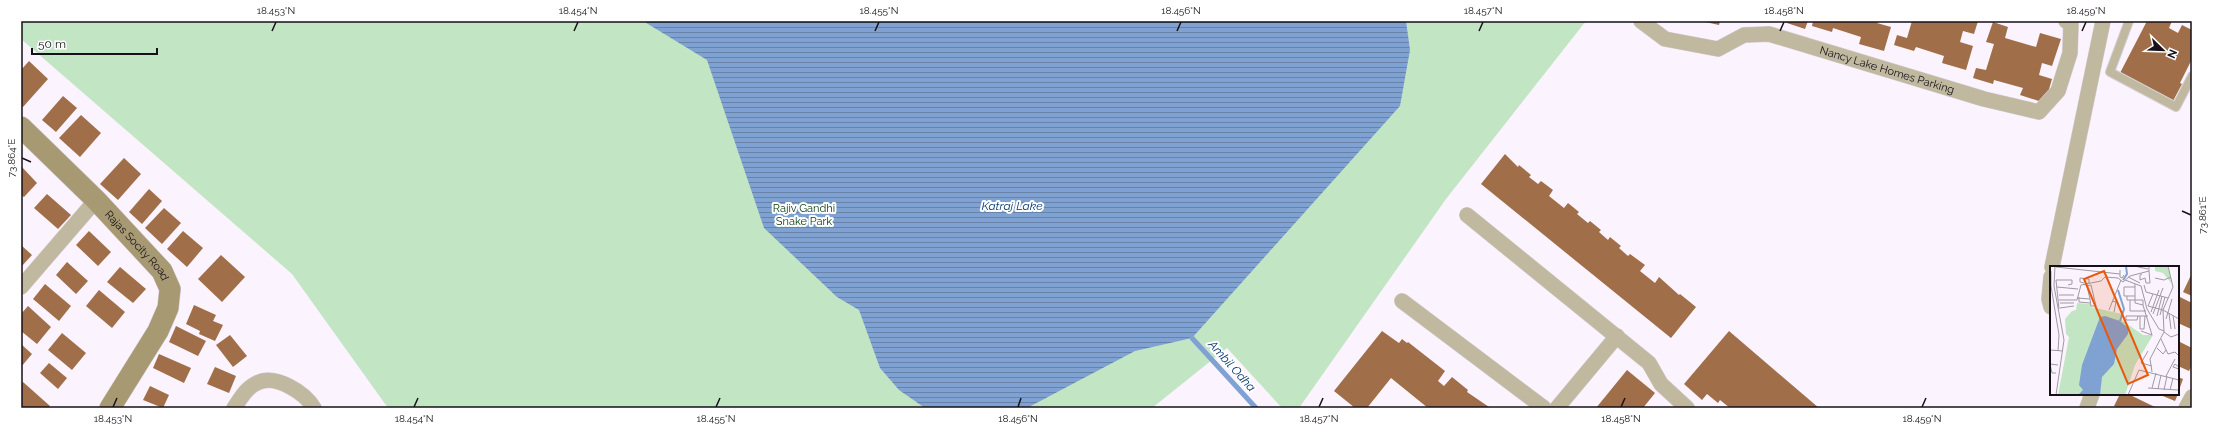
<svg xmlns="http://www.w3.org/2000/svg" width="2213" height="429" viewBox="0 0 2213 429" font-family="Raleway,sans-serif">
	<defs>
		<pattern id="water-rules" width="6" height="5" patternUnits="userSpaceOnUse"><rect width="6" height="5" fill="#7fa2d3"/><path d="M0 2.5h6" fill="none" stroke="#6783aa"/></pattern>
	</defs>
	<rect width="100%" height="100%" fill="#fbf4fe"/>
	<polygon fill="#c2e5c4" points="21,21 1586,21 1446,199 1299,408 1282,408 1227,348 1152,408 388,408 292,274 21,39"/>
	<polygon fill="url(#water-rules)" points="643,21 1406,21 1410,50 1400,106 1192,338 1135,351 1027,408 925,408 899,390 880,368 859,310 837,297 764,228 707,60"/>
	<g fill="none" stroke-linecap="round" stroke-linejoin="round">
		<polyline stroke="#7fa2d3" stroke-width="5" points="1192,338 1256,408"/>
	</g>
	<g fill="#a06e49">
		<polygon points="1701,21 1720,21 1719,25"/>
		<polygon points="1781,21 1808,21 1805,29"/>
		<polygon points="1813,21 1878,21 1877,23 1891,27 1884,51 1859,44 1861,37 1833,28 1832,32 1812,26"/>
		<polygon points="1912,21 1978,21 1974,34 1963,31 1960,42 1973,46 1966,70 1942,63 1944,56 1916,47 1914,51 1894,45 1897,35 1907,38"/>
		<polygon points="2147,21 2172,21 2169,28 2178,33 2182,25 2192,30 2192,59 2180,83 2182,84 2173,101 2120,73"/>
		<polygon points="1993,22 2008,27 2005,38 2036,47 2040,33 2061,39 2052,66 2042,63 2039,75 2052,79 2045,103 2020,95 2023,88 1994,80 1993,84 1973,78 1976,68 1986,70 1994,44 1986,42"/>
		<polygon points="29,61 48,79 23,107 21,105 21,70"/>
		<polygon points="63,96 77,108 56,132 42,120"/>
		<polygon points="81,115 101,133 80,157 59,138"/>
		<polygon points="1505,154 1518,167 1519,165 1531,175 1529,177 1538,184 1541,181 1553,190 1549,196 1564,208 1568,203 1579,212 1577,214 1588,223 1590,221 1601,230 1599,232 1608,240 1610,237 1621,246 1619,248 1628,256 1630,254 1645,265 1640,271 1655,283 1659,277 1679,295 1680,294 1696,307 1671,338 1481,184"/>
		<polygon points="124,158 141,174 118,200 100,184"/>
		<polygon points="21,166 37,183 24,197 21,195"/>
		<polygon points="149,189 162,201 142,224 129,212"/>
		<polygon points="47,194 71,215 58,229 34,208"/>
		<polygon points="164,208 181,223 162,244 145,228"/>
		<polygon points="89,231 111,252 98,266 76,245"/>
		<polygon points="183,231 203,248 187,267 167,249"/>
		<polygon points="21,245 32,255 21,267"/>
		<polygon points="221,255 245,277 222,302 198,279"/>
		<polygon points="67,262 88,281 76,294 56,275"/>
		<polygon points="120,267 146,289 133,303 107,282"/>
		<polygon points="2192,273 2192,296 2183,292"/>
		<polygon points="45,284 71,306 59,321 33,299"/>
		<polygon points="99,290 125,312 112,328 86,306"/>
		<polygon points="2178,296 2192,303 2192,331 2190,330 2191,329 2178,323"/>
		<polygon points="194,305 216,315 213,321 223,325 215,341 199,334 200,331 186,324"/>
		<polygon points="28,306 51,327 37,344 21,331 21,314"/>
		<polygon points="176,326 206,341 198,356 169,342"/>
		<polygon points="1382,331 1399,343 1402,339 1407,343 1408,342 1445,371 1438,381 1444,386 1452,377 1468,390 1467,392 1489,407 1428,408 1391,378 1367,408 1355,408 1334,391"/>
		<polygon points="1729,331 1819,408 1730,408 1720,400 1718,403 1707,394 1702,400 1684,384"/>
		<polygon points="62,333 86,353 72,370 48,350"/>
		<polygon points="230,335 247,356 233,367 216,345"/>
		<polygon points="2178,341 2192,348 2192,365 2189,371 2178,366"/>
		<polygon points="21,344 32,354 21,367"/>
		<polygon points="159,354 191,368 184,383 153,368"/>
		<polygon points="49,363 67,378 58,389 40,373"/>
		<polygon points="215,367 236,376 229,393 207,384"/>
		<polygon points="1627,370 1655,393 1643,408 1596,408"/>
		<polygon points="2178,377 2183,379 2178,393"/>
		<polygon points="23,382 50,406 48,408 21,408 21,384"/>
		<polygon points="150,386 169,395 163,408 143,400"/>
		<polygon points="2120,394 2128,394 2157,408 2119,408 2114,406"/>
		<polygon points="2158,394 2178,394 2175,401"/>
	</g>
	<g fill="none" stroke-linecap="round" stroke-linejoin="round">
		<g stroke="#d6d0d9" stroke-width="10">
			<polyline id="lane" points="2129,21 2110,72 2176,107 2192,76"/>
		</g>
		<g stroke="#d6d0d9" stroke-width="16">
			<g id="street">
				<path id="s1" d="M1641 21 1665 39 1718 49 1744 35 1769 34 1984 99 2039 112 2058 91 2070 53 2071 21H2066"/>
				<polyline points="1467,215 1649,363 1661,384 1687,408"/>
				<polyline points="2052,267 2103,21"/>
				<polyline points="2051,277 2049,299 2051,307"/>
				<polyline points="21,287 96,200"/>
				<polyline points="1402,301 1544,408"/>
				<path d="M234 408C241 398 246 388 257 383 275 373 305 393 314 408"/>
				<polyline points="1557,408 1617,336"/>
				<polyline points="2087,408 2092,394"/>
				<polyline points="2186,408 2192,397"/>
			</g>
		</g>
		<g stroke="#d6d0d9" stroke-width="22">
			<g id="secondary">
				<path id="s2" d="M21 127 96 200 162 271 170 289 168 308 158 331 110 408"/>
			</g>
		</g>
		<use href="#lane" stroke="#c1b99f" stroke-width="8"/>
		<use href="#street" stroke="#c1b99f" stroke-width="15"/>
		<use href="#secondary" stroke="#a79a73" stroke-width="21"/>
	</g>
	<path fill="none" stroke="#161119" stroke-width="1.5" d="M272 31 276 22M574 31 578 22M875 31 879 22M1177 31 1181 22M1479 31 1483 22M1780 31 1784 22M2082 31 2086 22M22 158 31 162M2182 211 2191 215M113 407 117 398M414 407 418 398M716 407 720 398M1018 407 1021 398M1319 407 1323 398M1621 407 1625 398M1922 407 1926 398"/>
	<g text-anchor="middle" stroke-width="4" stroke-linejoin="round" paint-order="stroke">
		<g font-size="11" fill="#161119" stroke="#fff">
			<text dy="4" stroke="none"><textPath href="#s1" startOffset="262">Nancy Lake Homes Parking</textPath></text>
			<text dy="4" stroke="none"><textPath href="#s2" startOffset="166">Rajas Socity Road</textPath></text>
		</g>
		<g font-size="11" fill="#00370c" stroke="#fff">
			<text x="804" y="212">Rajiv Gandhi<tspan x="804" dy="13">Snake Park</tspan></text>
		</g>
		<g font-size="12" font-style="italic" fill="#073570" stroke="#fff">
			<text x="1012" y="210">Katraj Lake</text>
			<text transform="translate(1232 366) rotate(48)" y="4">Ambil Odha</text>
		</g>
	</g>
	<g transform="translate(2050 266)">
		<rect width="129" height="129" fill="#fbf4fe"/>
		<path d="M105 0H118L122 18 113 7 105 5ZM27 37 41 38V41L72 48 70 53 93 69H103L85 99 75 129H8L19 71 16 68 15 53 22 45 26 44Z" fill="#c2e5c4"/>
		<path d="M55 50 70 55 78 62V68L67 83 64 98 52 111 50 129H28L33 124 29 119 32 99 50 51Z" fill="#7fa2d3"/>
		<path fill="none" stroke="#7fa2d3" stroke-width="2" d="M73 14 77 8 76 0M68 24 74 43 70 55"/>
		<path fill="none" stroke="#9f99a2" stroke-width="1" d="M5 0 4 20 14 74 6 129M84 0 98 3M6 1 70 8M70 4V11L72 12 74 9M1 5V20L9 69 8 85M92 8 90 9V14L95 12 96 17H100L99 5M78 11 90 17M105 12 114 14 121 11M6 14 9 43M6 14H22V18L18 19M75 14 91 20 97 43 109 63 114 65M34 17 30 16V12L39 13V17L34 19M85 18V37L93 39 102 69 91 65M94 19 96 26 118 32M7 21 28 23M85 21H74V30H85M103 28 98 40 113 44 129 53M9 29H24M77 30V34H93V39M29 31V36L40 37M27 32 40 33 37 20 41 19 46 40H41L40 33M9 34H27L31 19 51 15 55 11 68 12 73 16 80 10 99 5V0M80 34V45H96M62 35 66 36 64 46M10 37H24M10 42 24 40M59 44 71 14M101 46 109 24M119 47 121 63M103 48 113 22M110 49 115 31M123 49 125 63M88 50 87 54H76V50H98M90 50V63H94L95 50M107 50 112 30M116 53 122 33M114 66 121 71 129 68M111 73 118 88 125 86 129 90M107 82 113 88 116 84M0 84 13 85M98 85 91 97 102 100M129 101 125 98 123 101 129 103M102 106 100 93 114 66 113 44 123 21 118 0M6 107H2L0 98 8 99M116 110 125 93M98 122 128 124M102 122 106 107M108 123 111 109M114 124 117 110M120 124 123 112M78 129 89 104 129 114M129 129V112"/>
		<path fill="#e8590c" fill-opacity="0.15" stroke="#e8590c" stroke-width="2" d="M54 5 98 109 78 118 34 13Z"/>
		<rect width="129" height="129" fill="none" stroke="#161119" stroke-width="2"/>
	</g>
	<rect width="2213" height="429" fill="none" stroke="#ffffff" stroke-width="44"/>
	<g transform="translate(2163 50) rotate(113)" stroke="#ffffff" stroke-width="3" paint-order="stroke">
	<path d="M0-3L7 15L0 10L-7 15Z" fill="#161119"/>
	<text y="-6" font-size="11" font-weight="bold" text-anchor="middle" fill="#161119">N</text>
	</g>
	<path d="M32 48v6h125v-6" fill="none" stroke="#161119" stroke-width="2"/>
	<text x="38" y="48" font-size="12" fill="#161119" stroke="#ffffff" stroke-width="3" paint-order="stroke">50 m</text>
	<rect x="22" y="22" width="2169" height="385" fill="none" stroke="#161119" stroke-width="1.5"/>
	<g font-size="10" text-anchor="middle" fill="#161119">
		<text x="276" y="14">18.453°N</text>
		<text x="578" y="14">18.454°N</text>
		<text x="879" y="14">18.455°N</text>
		<text x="1181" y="14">18.456°N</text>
		<text x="1483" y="14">18.457°N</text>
		<text x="1784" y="14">18.458°N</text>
		<text x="2086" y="14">18.459°N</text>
		<text transform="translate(11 158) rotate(-90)" y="4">73.864°E</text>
		<text transform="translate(2202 215) rotate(-90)" y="4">73.861°E</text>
		<text x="113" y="422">18.453°N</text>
		<text x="414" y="422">18.454°N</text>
		<text x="716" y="422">18.455°N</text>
		<text x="1018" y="422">18.456°N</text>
		<text x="1319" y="422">18.457°N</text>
		<text x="1621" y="422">18.458°N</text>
		<text x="1922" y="422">18.459°N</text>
	</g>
</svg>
